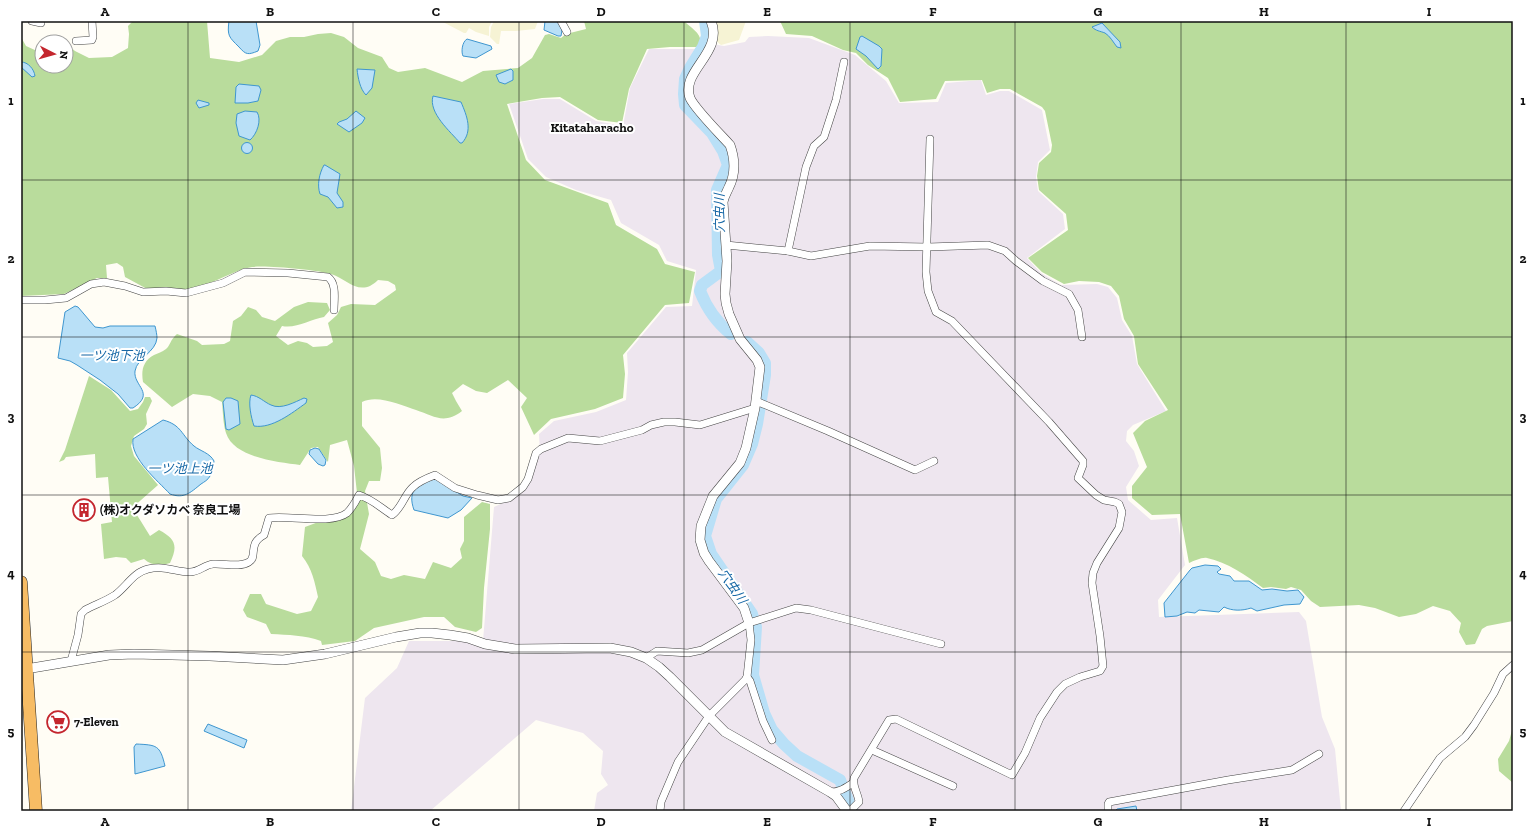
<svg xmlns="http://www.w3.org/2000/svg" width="1534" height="832" viewBox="0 0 1534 832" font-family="'Zilla Slab','Noto Sans JP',serif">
	<rect width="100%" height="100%" fill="#fffdf5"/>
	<polygon fill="#eee6ef" points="768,36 809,38 855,55 886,81 899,103 938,102 946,83 981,80 986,95 1000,91 1009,91 1042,110 1050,150 1038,162 1036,177 1038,191 1063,214 1065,229 1027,258 1041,273 1061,285 1097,284 1108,287 1117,298 1122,320 1132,336 1137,364 1166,411 1133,425 1127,431 1126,441 1134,451 1139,466 1126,487 1128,500 1151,520 1177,518 1185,565 1158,600 1159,617 1299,612 1306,621 1322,717 1335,749 1341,811 594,811 597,793 608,785 601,774 603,751 583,733 536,720 430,811 351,811 365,698 397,668 409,641 483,641 494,507 516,497 540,453 539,434 554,421 596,412 626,400 628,372 627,353 666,307 692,306 696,270 667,261 659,245 621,223 611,200 576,190 546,177 528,159 509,104 543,99 560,99 596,121 623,126 630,88 649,49 705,49 706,43 724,46 745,42 749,37"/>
	<g fill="#f6f3d4">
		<polygon points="441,21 492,21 489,27 489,36 476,32 469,28 466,33 464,33"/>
		<polygon points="494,21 538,21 535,29 516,31 501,31 499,44 497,44 490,37 491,27"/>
		<polygon points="715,21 746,21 739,40 721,45 716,41 718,30"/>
	</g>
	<g fill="#b9dc9c">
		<path d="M142 21H207L210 58 239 62 262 55 276 41 290 37H304L318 34 331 33 344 37 358 48 382 57 389 68 398 72 425 68 462 82 483 71 518 68 532 58 545 35 549 34 561 38 566 34 586 29 584 21H684C692 29 705 35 699 47H670L647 49 629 89 622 123 598 120 560 97 542 98 507 104 526 160 545 180 608 203 616 225 657 249 665 264 695 272 689 303 665 305 623 355 625 374 623 398 595 409 551 419 534 435 521 407 527 398 508 380 487 393 476 391 463 384 452 393 456 401 462 411C444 425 434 416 416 410 401 405 377 394 362 402V426L380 448 382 468 380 481H369L365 491 369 514 360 549 375 562 381 576 391 579 404 575 425 579 433 562 451 568 462 558 460 549 464 541V517L482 502 490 504V529L484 588 482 628 476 632 455 627 444 617H424L374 628 355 641 322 645 321 641C305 635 288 635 271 634L266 624 247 617 243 610 250 594H261L266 604 297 614 311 611 318 597C315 583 312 568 302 556L305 527 321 521 333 522 349 514 358 502 354 466 347 440 330 445 328 462 318 447 311 448 300 465C278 462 234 458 226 433 223 424 223 412 222 402L210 396 193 394 172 407 143 382C141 370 143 361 154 355 158 353 162 352 166 349 170 346 170 340 177 334L197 341 202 345 224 344 230 341 233 321 241 316 248 307 256 310 262 317 275 321 294 307 308 302 327 303 330 310 324 317C311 319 296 329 282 326L276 336 288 345 298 341 307 343 313 347 327 346 333 342 328 323 337 315 341 307 351 304 375 305 396 290 395 285 388 281 378 280C360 298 347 279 331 274 317 270 266 265 252 267 234 270 215 283 195 288 179 292 165 286 149 290L125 277 123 267 117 263 106 265 107 278H97L64 294 21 296V37L26 46 37 51 42 49V66H66V45H68L75 51 89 58 112 57 128 48 129 34 128 26 132 22Z"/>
		<path d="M780 21H1513V621L1487 626 1482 629 1475 644 1466 645 1459 632 1461 623 1450 611 1433 606 1416 614 1399 617 1375 608 1359 605 1320 607 1311 601 1301 590 1291 587 1286 589 1271 587 1263 588C1247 576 1227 562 1207 558 1202 557 1194 561 1189 563L1180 514 1152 515 1132 498V486L1147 467 1133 433 1145 421 1168 410 1138 364 1134 336 1124 319 1119 296 1111 286 1099 282 1079 281 1064 284 1042 272 1028 258 1068 230 1066 214 1039 190 1037 176 1039 163 1051 152 1052 145 1045 111 1042 107 1010 89H1000L987 93 982 80 945 81 936 99 900 102 888 78 868 65 856 53 843 50 812 36 786 34Z"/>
		<path d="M89 376 111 390 130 411 138 409 143 402 145 397H150L152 401 146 414 147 424 144 429 134 436 131 446 134 456 158 485 132 508C139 517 144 527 150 536L159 530C176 539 178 546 170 563 160 566 152 566 144 559L131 563 126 558 116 557 104 559 101 524 112 522 108 477 96 478 95 454 66 457 64 460 59 462 65 450Z"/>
		<polygon points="1513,727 1513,783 1499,771 1498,759 1509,741"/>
	</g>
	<g fill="#b9e0f7" stroke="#3f96cf">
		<path d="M229 21H256L260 45 258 51C248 55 246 55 239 47 229 37 227 36 229 21Z"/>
		<polygon points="545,21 558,21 562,30 561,36 558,36 544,30"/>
		<path d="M1102 23 1120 42 1121 48 1117 47C1113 42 1110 36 1105 33 1100 31 1096 31 1092 27Z"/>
		<polygon points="862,36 879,46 882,49 881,66 878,69 866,56 856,49 860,37"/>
		<path d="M467 39 491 46 492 49 476 58 463 56C461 52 462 42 467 39Z"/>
		<path d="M21 62C28 62 34 69 35 76L32 77 21 67Z"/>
		<path d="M357 69 375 70 372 88 366 95C360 89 358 78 357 69Z"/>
		<polygon points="511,69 513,71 513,80 505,84 499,82 496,75"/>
		<polygon points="239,84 259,86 261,90 258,101 248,103 235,103 236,87"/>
		<path d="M433 96 461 102C467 116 473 131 462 143H460C451 132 428 113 433 96Z"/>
		<polygon points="198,100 209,103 209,105 199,108 196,103"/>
		<path d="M245 111 257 112C262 120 257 134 250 140L239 136 236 123 237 114Z"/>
		<polygon points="356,111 365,118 362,123 349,132 337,124 339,122 347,119"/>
		<circle cx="247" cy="148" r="5.5"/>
		<path d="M324 165H325L340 174 337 193 343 202V207L337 208 328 197 320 194C317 185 319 174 324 165Z"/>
		<path d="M75 306 78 307 95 327 103 328 110 326H155C156 330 157 335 157 338 156 352 137 358 135 371 133 386 156 393 133 408H130L118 394 100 380 77 365 70 361 58 358 65 312Z"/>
		<path d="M251 395C259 396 264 402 271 405 281 410 295 402 304 398L307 399 306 403C292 413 272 429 254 426 251 417 248 403 251 395Z"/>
		<polygon points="226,398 231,398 238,401 240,424 229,430 226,429 223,402"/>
		<path d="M163 420C182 425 181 435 194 446 200 451 210 453 214 461 213 466 213 472 210 476 208 480 204 482 201 484 190 493 184 499 170 494 158 481 130 458 133 439Z"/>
		<polygon points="315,448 319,449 326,460 325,465 323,466 318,464 309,454 310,450"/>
		<path d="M435 478 463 496 472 498 461 510 448 518 414 510C407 490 417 484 435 478Z"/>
		<path d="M1205 565 1218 566 1221 569 1217 572 1219 574 1230 576 1234 581H1249L1262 590 1272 589 1287 591 1298 590 1304 597 1300 604 1284 605 1257 611 1251 608C1242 611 1232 611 1224 607L1219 612 1199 610 1195 613 1187 612 1177 616 1165 617 1164 603 1190 570 1192 568Z"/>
		<polygon points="208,724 247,740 244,748 204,731"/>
		<path d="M136 744C157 745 160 745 165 766L135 774 134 747Z"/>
		<polygon points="1136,806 1137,811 1115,811 1117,809"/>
	</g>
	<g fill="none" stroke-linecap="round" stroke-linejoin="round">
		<g stroke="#b9e0f7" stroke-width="12">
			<path d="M705 21 707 36 703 47 690 68 685 79 684 94 685 105 712 133 723 151 728 165 717 190 718 255 721 271 702 285 700 291C707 309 716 322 731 334"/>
			<polyline points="747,342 759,353 765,363 765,375 757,424 752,444 743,465 716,499 705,536 711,554 752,614 756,627 753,675 764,713 772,730 784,744 797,756 840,780 852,811"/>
		</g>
		<g stroke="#444" stroke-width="8">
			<g id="minor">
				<polyline points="32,21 41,23"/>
				<polyline points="561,21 567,32"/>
				<polyline points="76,41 92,40 93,37 92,21"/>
				<polyline points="726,245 788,251 811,256 870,246 928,247 988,245 1005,251 1016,261 1043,281 1069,294 1078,310 1082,337"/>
				<polyline points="788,251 806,167 814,146 824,137 836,100 844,62"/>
				<path d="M21 300H45L66 298 91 284 104 282 125 286 143 292 166 291 186 293 223 283 245 272 288 273 328 277C337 284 334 299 334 310"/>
				<polyline points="756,401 828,431 915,470 934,461"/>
				<polyline points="646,658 657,651 688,653 702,650 749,623 796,608 811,610 941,644"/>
				<path d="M71 661 78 635 81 614 85 610C94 605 106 601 115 595 126 587 134 572 148 569 165 565 175 572 190 572 199 572 204 565 213 564 224 563 239 568 249 562 258 557 247 544 264 535L269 518C290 515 331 525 347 513 352 508 356 501 359 495 372 499 381 508 392 515 402 508 404 495 413 487 419 481 427 478 435 475L455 488 477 495 498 500 509 498 523 487 528 479 536 453 541 449 568 438 600 441 642 430 651 425 664 422H675L700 425 755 408"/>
				<polyline points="747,677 750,681 763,721 772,740"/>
				<polyline points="872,750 953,786"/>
				<path d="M830 792C840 792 845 788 853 783"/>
				<polyline points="660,811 661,802 678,762 709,716 745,680 747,677 751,640 749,623"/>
				<path d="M850 811 859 802C858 793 852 786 854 778L889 720 896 719 1012 775 1025 753 1040 718 1057 692 1065 684 1080 677 1100 671 1103 666 1100 636 1092 583 1093 573 1097 563 1119 528 1122 512 1119 504 1115 502 1104 500 1096 495 1078 478 1083 465V461L1049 422 952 321 936 312 928 291 926 272 930 139"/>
				<polyline points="1108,811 1108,804 1109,802 1228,780 1292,770 1319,754"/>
				<polyline points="1404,811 1440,758 1465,737 1474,725 1494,693 1503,674 1513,665"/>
			</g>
		</g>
		<g stroke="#444" stroke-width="10">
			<g id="tertiary">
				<path d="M711 21C724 53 680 71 690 98 695 109 720 134 730 145 735 159 736 173 729 187 727 192 724 196 723 202L727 261 725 294 726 303 729 314 740 339 757 360 760 367 755 408 746 448 740 463 713 496 701 526 700 540 704 553 709 561 744 608 749 623"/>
				<polyline points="26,669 109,655 134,654 210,656 283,660 325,654 396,637 420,633 432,633 450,635 468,638 485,644 515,649 610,648 631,652 646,658 659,667 670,677 725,732 830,792 836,796 847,811"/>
			</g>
		</g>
		<g stroke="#222" stroke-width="13">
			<polyline id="trunk" points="21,582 36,811"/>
		</g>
		<use href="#minor" stroke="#fff" stroke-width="7"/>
		<use href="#tertiary" stroke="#fff" stroke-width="9"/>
		<use href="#trunk" stroke="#f7bc64" stroke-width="12"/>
	</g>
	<path fill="none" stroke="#111" stroke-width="1" stroke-opacity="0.55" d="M188 21V811M353 21V811M519 21V811M684 21V811M850 21V811M1015 21V811M1181 21V811M1346 21V811M21 180H1513M21 337H1513M21 495H1513M21 652H1513"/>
	<defs>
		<g id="building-ring" transform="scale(1.15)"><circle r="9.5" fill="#fff" stroke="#c4262e" stroke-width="1.5"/><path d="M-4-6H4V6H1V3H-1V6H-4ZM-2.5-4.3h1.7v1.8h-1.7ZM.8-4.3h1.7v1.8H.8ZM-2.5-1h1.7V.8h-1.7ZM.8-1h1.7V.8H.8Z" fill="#c4262e"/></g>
		<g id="supermarket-ring" transform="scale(1.15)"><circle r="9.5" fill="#fff" stroke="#c4262e" stroke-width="1.5"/><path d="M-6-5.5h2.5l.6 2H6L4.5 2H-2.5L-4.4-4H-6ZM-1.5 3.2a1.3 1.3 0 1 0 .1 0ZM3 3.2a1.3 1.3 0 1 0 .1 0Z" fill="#c4262e"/></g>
	</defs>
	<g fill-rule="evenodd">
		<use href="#building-ring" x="84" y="510"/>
		<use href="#supermarket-ring" x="58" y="722"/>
	</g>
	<g text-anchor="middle" stroke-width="4" stroke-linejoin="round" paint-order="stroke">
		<g font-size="12" font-weight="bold" fill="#111" stroke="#fff" text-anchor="start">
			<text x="100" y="514">(株)オクダソカベ 奈良工場</text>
			<text x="74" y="726">7-Eleven</text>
		</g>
		<g font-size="13" font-weight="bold" fill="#111" stroke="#fff">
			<text x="592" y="132">Kitataharacho</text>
		</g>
		<g font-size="13" font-style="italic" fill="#1768a6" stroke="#fff">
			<text transform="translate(719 213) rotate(-91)" y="5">穴虫川</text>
			<text x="112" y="360">一ツ池下池</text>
			<text x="180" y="473">一ツ池上池</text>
			<text transform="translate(733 586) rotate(55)" y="5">穴虫川</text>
		</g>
	</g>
	<rect width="1534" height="832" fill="none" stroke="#ffffff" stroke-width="44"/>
	<g transform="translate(54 54) rotate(96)"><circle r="19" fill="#ffffff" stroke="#a0a0a0"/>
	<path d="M0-3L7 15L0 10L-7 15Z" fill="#c4262e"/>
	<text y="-6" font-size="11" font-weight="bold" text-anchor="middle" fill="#111111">N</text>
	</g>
	<rect x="22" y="22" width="1490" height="788" fill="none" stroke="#111" stroke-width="1.5"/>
	<g font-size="13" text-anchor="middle" font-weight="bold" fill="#111">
		<text x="105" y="16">A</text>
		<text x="270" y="16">B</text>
		<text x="436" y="16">C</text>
		<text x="601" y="16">D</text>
		<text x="767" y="16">E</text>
		<text x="933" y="16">F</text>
		<text x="1098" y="16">G</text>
		<text x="1264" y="16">H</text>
		<text x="1429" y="16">I</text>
		<text x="11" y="105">1</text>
		<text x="1523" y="105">1</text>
		<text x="11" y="263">2</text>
		<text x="1523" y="263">2</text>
		<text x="11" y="421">3</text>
		<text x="1523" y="421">3</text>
		<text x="11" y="578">4</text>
		<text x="1523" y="578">4</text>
		<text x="11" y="736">5</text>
		<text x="1523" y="736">5</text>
		<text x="105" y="826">A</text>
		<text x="270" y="826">B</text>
		<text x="436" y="826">C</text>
		<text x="601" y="826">D</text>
		<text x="767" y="826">E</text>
		<text x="933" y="826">F</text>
		<text x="1098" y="826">G</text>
		<text x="1264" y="826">H</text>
		<text x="1429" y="826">I</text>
	</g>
</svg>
